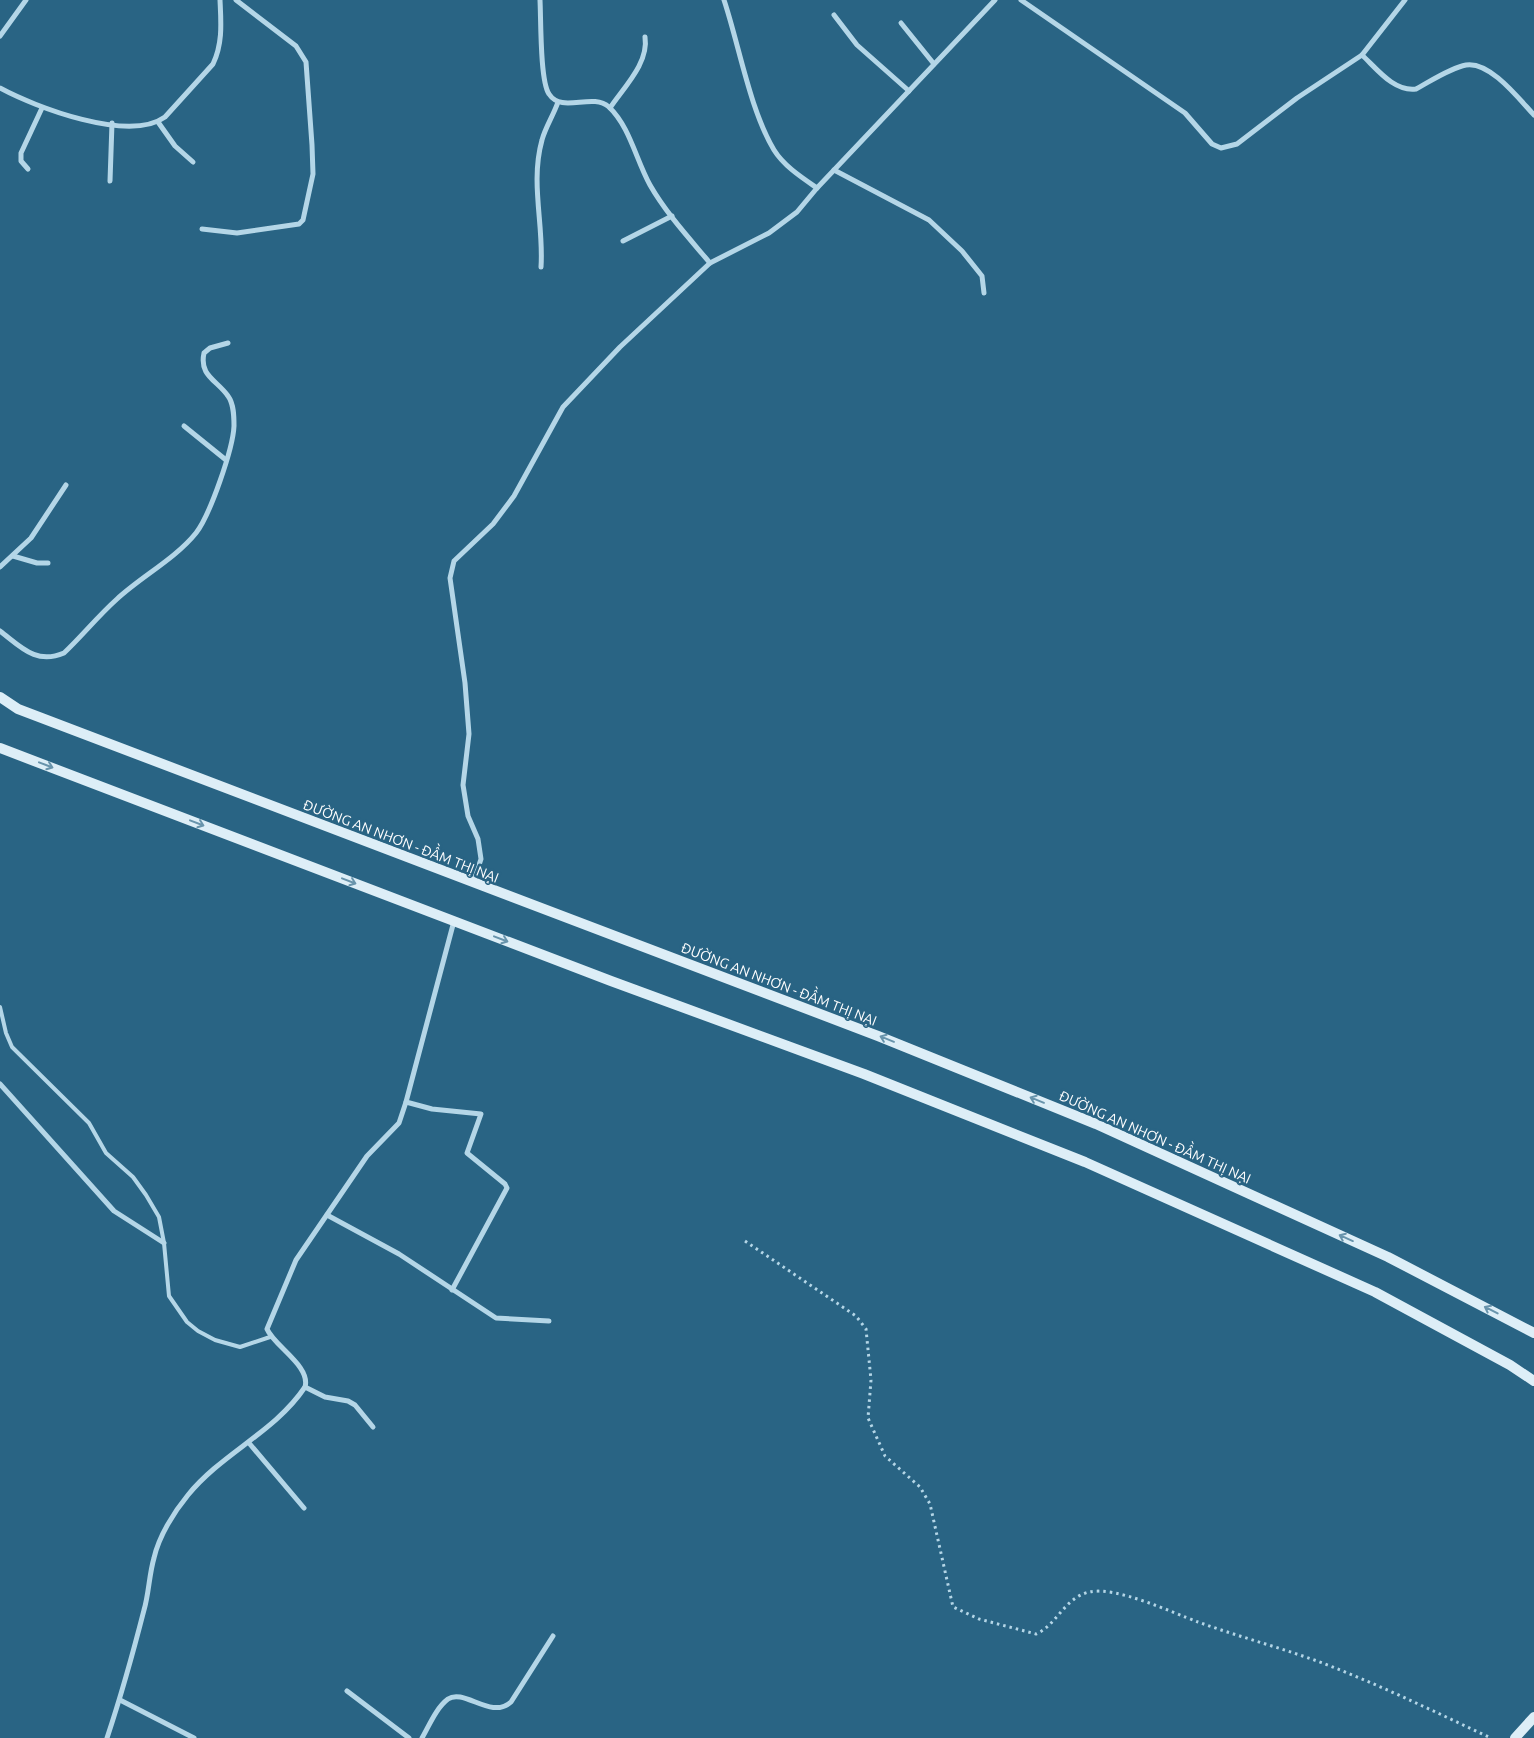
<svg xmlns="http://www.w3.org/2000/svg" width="1534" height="1738" viewBox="0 0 1534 1738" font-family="Ubuntu,sans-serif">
	<rect width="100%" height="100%" fill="#296484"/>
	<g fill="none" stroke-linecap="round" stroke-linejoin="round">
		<path stroke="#b4d6e7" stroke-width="3" stroke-dasharray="2.5 4" stroke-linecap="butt" d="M745 1241 856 1316 866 1329 871 1380 868 1418 885 1456 920 1487 930 1504 953 1607 979 1619 1036 1634C1057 1625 1064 1598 1089 1592 1116 1586 1171 1612 1198 1622 1237 1636 1278 1647 1317 1661 1376 1683 1433 1711 1491 1738"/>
		<polyline stroke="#b4d6e7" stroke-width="4" points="0,1007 6,1033 12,1047 89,1123 106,1153 133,1177 146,1195 159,1217 164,1243 169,1296 187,1322 198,1331 215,1340 240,1347 270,1337"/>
		<g stroke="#b4d6e7" stroke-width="5">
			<path d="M540 0C541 19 540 81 549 94 562 114 592 92 609 107 630 127 636 160 650 185 666 213 689 238 710 263"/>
			<path d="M724 0C739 45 750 110 774 150 784 166 801 177 817 188"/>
			<polyline points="1021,0 1185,113 1212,144 1221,148 1237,144 1297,98 1362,55 1405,0"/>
			<polyline points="834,15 857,45 909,91"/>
			<polyline points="901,23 934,64"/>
			<polyline points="0,36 26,0"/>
			<path d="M1362 55C1377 69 1394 92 1416 89 1431 81 1450 68 1466 65 1490 61 1519 99 1534 115"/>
			<path d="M0 88C35 107 129 143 165 117L213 64C223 43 221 22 220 0"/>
			<path d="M610 108C624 87 649 63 645 37"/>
			<polyline points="158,122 175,146 193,162"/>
			<polyline points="28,169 21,161 21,153 42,108"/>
			<polyline points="834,170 929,220 962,251 982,276 984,293"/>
			<polyline points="110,181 112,123"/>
			<polyline points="202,229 237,233 299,224 303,220 313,174 312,145 306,62 296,46 236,0"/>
			<polyline points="623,241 672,216"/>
			<path d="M541 267C544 225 530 183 542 140 545 128 554 114 558 102"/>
			<polyline points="184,426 226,460"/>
			<polyline points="13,556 37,563 48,563"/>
			<polyline points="0,567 31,538 66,485"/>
			<path d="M0 631C21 647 36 665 64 653 82 636 98 616 117 599 142 576 175 559 196 533 210 515 233 449 234 426 234 417 234 404 228 396 217 380 199 376 204 353L210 348 228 343"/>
			<polyline points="473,883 481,859 478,839 468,816 463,785 469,734 465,683 450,578 454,561 493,524 514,496 563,407 620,347 710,263 769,233 797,212 817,188 995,0"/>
			<polyline points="0,1084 114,1211 164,1243"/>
			<polyline points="406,1102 432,1109 481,1114 467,1153 505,1184 507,1188 452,1290"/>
			<polyline points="327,1215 399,1254 496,1318 549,1321"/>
			<polyline points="305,1387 325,1397 348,1401 355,1405 373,1427"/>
			<polyline points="249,1443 304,1508"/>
			<polyline points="347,1691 409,1738"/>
			<polyline points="120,1700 194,1738"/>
			<path d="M107 1738C121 1696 133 1653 144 1610 149 1593 149 1575 154 1558 159 1536 174 1512 188 1495 222 1453 275 1432 305 1387 311 1366 274 1346 267 1329L296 1260 367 1156 399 1123 406 1102 454 921"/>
			<path d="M422 1738C429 1726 436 1708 448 1699 464 1688 491 1720 511 1702L553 1636"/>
		</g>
		<g stroke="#ddeef7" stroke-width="10">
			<polyline points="0,697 18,709 878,1036 1096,1124 1388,1257 1534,1333"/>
			<polyline points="0,748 611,981 864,1074 1085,1162 1375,1292 1510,1365 1534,1381"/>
			<polyline points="1515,1738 1534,1717"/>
		</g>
	</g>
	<defs><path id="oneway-shaft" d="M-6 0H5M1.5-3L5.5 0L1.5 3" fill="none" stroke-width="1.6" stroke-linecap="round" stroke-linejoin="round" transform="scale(1.25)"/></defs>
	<g stroke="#6894ac">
		<use href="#oneway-shaft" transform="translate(46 765) rotate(21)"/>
		<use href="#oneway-shaft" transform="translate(197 823) rotate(21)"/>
		<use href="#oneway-shaft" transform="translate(349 881) rotate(21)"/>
		<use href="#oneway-shaft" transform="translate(501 939) rotate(21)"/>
		<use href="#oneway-shaft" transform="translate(887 1039) rotate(-158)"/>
		<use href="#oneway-shaft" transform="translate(1037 1100) rotate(-158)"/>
		<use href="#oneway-shaft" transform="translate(1346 1238) rotate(-156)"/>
		<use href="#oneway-shaft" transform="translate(1491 1310) rotate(-153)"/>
	</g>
	<g text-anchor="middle" stroke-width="5" stroke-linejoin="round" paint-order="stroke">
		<g font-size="14" fill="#fff" stroke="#296484">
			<text transform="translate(401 841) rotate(21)" y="5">ĐƯỜNG AN NHƠN - ĐẦM THỊ NẠI</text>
			<text transform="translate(779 984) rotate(21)" y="5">ĐƯỜNG AN NHƠN - ĐẦM THỊ NẠI</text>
			<text transform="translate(1155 1137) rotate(24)" y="5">ĐƯỜNG AN NHƠN - ĐẦM THỊ NẠI</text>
		</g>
	</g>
</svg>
